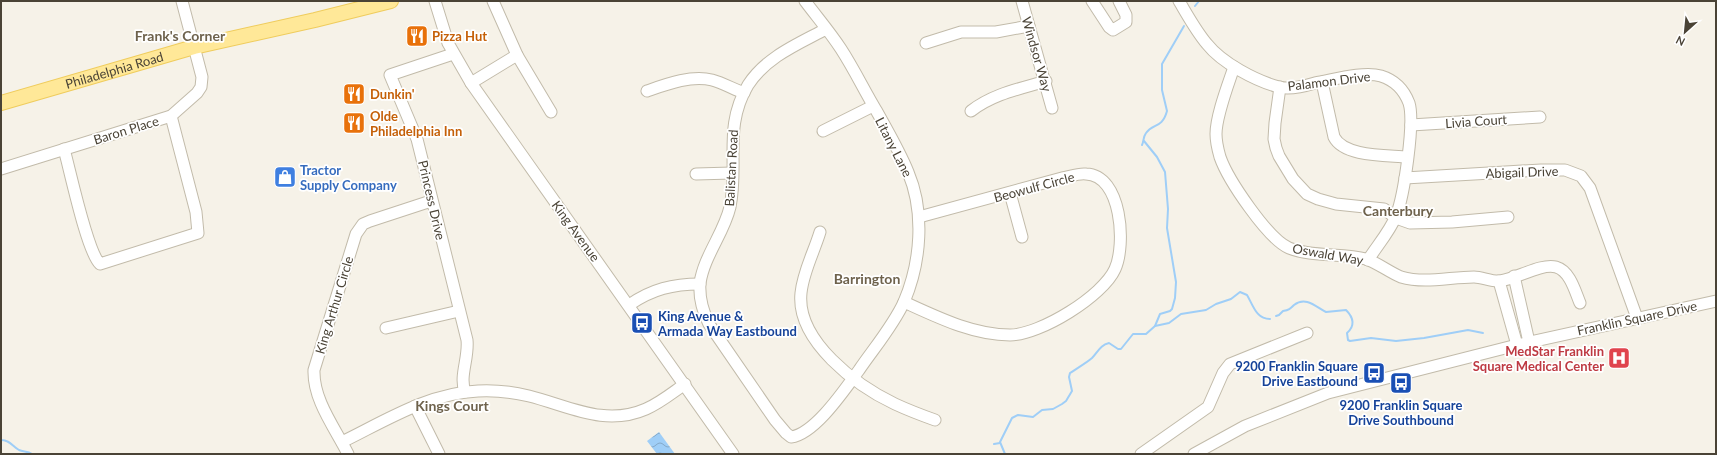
<svg xmlns="http://www.w3.org/2000/svg" width="1717" height="455" viewBox="0 0 1717 455" font-family="Lato,sans-serif">
	<defs>
		<pattern id="water-waves" width="16" height="10" patternUnits="userSpaceOnUse"><rect width="16" height="10" fill="#9fcef7"/><path d="M0 5q4-4 8 0t8 0" fill="none" stroke="#84a9c9"/></pattern>
	</defs>
	<rect width="100%" height="100%" fill="#f6f2e8"/>
	<polygon fill="url(#water-waves)" points="659,432 675,454 657,454 647,441"/>
	<g fill="none" stroke-linecap="round" stroke-linejoin="round">
		<g stroke="#9fcef7" stroke-width="2">
			<polyline points="1195,6 1199,1"/>
			<path d="M1142 145C1144 141 1143 137 1146 133 1153 123 1162 129 1167 111L1162 90V64L1184 26"/>
			<path d="M1276 316 1279 315 1283 311C1289 310 1290 309 1294 305 1306 296 1316 307 1326 312L1346 310C1354 318 1355 326 1347 333L1348 340 1350 341 1371 338 1396 341 1424 338 1468 330 1483 333"/>
			<path d="M1155 326 1169 323 1181 314 1206 310 1216 304 1231 299 1240 292 1247 295C1253 305 1256 319 1270 319"/>
			<path d="M1 440C10 440 12 446 19 450 23 452 28 451 32 454"/>
			<polyline points="994,444 1000,443"/>
			<path d="M1005 454 1000 442 1012 418 1018 415 1033 417 1042 410 1053 409 1062 404 1066 401 1072 391 1069 377 1070 373C1077 368 1085 364 1092 358 1098 352 1100 345 1109 343L1118 349H1121L1133 334H1146L1155 326 1160 314 1170 311 1172 309 1175 298 1176 282 1167 228 1168 209 1165 172 1157 157 1144 141"/>
		</g>
		<g stroke="#c2bbaa" stroke-width="13">
			<g id="minor">
				<polyline points="435,1 448,43 471,83 733,454"/>
				<polyline points="493,1 517,55 551,112"/>
				<path d="M805 1C817 17 830 32 841 49 854 69 864 90 876 110 887 130 899 150 908 172 925 212 921 262 904 302 893 326 874 348 859 370 845 389 815 434 791 437L786 433 775 420 709 324C703 312 699 297 700 283 704 256 724 233 730 207 739 163 723 127 748 85 766 57 798 44 826 29"/>
				<polyline points="1022,1 1052,108"/>
				<polyline points="1092,1 1109,27 1113,30 1126,22 1126,15 1119,1"/>
				<path d="M1179 1C1188 16 1196 31 1207 44 1222 63 1256 81 1279 87 1290 90 1305 86 1315 83 1333 80 1363 71 1381 76 1394 80 1404 90 1409 103 1415 122 1404 196 1396 216 1390 231 1377 246 1368 260"/>
				<polyline points="926,43 961,32 996,32 1029,26"/>
				<path d="M453 54 390 75 417 139 467 340C469 358 459 376 465 392"/>
				<path d="M1234 67C1228 85 1216 116 1216 134 1216 141 1218 150 1220 157 1228 180 1268 239 1289 248 1311 257 1343 253 1366 259 1378 263 1389 272 1401 277 1425 284 1450 277 1474 277 1482 277 1492 282 1500 281 1516 279 1541 263 1556 267 1570 271 1575 291 1580 303"/>
				<path d="M1322 82 1334 137C1344 157 1387 155 1407 157"/>
				<polyline points="471,83 517,55"/>
				<polyline points="1280,87 1275,123 1274,139 1276,148 1279,156 1293,179 1307,194 1318,199 1336,204 1384,209 1396,218 1410,223 1452,222 1508,217"/>
				<path d="M647 91C667 84 691 75 712 80 723 83 733 89 744 93"/>
				<path d="M971 111C993 94 1019 89 1046 81"/>
				<polyline points="1411,125 1540,117"/>
				<polyline points="823,131 873,106"/>
				<path d="M64 149C70 170 87 252 100 264L198 233 196 212 171 116"/>
				<polyline points="1,169 171,116 197,93 201,87 202,77 182,1"/>
				<polyline points="696,174 732,173"/>
				<polyline points="1405,178 1541,170 1565,170 1581,176 1590,188 1637,318"/>
				<polyline points="1010,193 1022,237"/>
				<path d="M820 232C814 252 803 272 801 293 796 341 857 386 895 404 908 410 921 415 935 420"/>
				<polyline points="1514,276 1529,342"/>
				<polyline points="1499,281 1517,345"/>
				<path d="M904 302C937 317 973 335 1010 335 1040 335 1103 296 1115 269 1126 245 1122 175 1086 174 1078 173 1069 177 1062 178L919 217"/>
				<path d="M629 305C652 289 673 284 700 284"/>
				<polyline points="386,328 459,311"/>
				<polyline points="415,406 439,454"/>
				<path d="M342 442C385 421 429 393 478 391 495 390 512 392 529 396 569 406 605 427 646 409 660 403 672 393 685 384"/>
				<path d="M348 454C335 428 313 400 314 370L356 234 363 224 370 221 431 201"/>
				<polyline points="1141,454 1208,407 1223,373 1230,364 1307,333"/>
				<polyline points="1194,454 1245,426 1328,393 1517,345 1716,301"/>
			</g>
		</g>
		<g stroke="#efcc5d" stroke-width="16">
			<g id="major">
				<path id="s1" d="M1 103 194 47 315 20 391 1"/>
			</g>
		</g>
		<use href="#minor" stroke="#fff" stroke-width="11"/>
		<use href="#major" stroke="#ffe898" stroke-width="14"/>
	</g>
	<defs>
		<g id="restaurant-square" transform="scale(1.15)"><rect x="-9" y="-9" width="18" height="18" rx="4" fill="#e8710a" stroke="#fff"/><path d="M-5-6h1v4h1v-4h1v4h1v-4h1v5L-1.5 .5V6h-2V.5L-5-1ZM5-6V6H3V1.5H1.5Q1.5-4 5-6Z" fill="#fff"/></g>
		<g id="shop-square" transform="scale(1.15)"><rect x="-9" y="-9" width="18" height="18" rx="4" fill="#3f7fe0" stroke="#fff"/><path d="M-5-2.5h2.3a2.7 3.5 0 0 1 5.4 0H5L5.5 6h-11ZM-1.5-2.5h3a1.5 2.3 0 0 0-3 0Z" fill="#fff"/></g>
		<g id="bus-square" transform="scale(1.15)"><rect x="-9" y="-9" width="18" height="18" rx="4" fill="#1a4fb4" stroke="#fff"/><path d="M-5-6H5V4H4V6H2V4H-2V6H-4V4H-5ZM-3.5-4V0h7V-4ZM-3.5 1.2v1.5H-2V1.2ZM2 1.2v1.5H3.5V1.2Z" fill="#fff"/></g>
		<g id="hospital-square" transform="scale(1.15)"><rect x="-9" y="-9" width="18" height="18" rx="4" fill="#e0444e" stroke="#fff"/><path d="M-5-5h3v3.5h4V-5h3V5h-3V1.5h-4V5h-3Z" fill="#fff"/></g>
	</defs>
	<g fill-rule="evenodd">
		<use href="#restaurant-square" x="417" y="36"/>
		<use href="#restaurant-square" x="354" y="94"/>
		<use href="#restaurant-square" x="354" y="123"/>
		<use href="#shop-square" x="285" y="177"/>
		<use href="#bus-square" x="642" y="323"/>
		<use href="#hospital-square" x="1619" y="358"/>
		<use href="#bus-square" x="1374" y="373"/>
		<use href="#bus-square" x="1401" y="383"/>
	</g>
	<g text-anchor="middle" stroke-width="3.5" stroke-linejoin="round" paint-order="stroke">
		<g font-size="13" font-weight="bold" fill="#c56008" stroke="#fff" text-anchor="start">
			<text x="432" y="41">Pizza Hut</text>
			<text x="370" y="99">Dunkin'</text>
			<text x="370" y="121">Olde<tspan x="370" dy="15">Philadelphia Inn</tspan></text>
		</g>
		<g font-size="13" fill="#4a4336" stroke="#fff">
			<text transform="translate(1037 54) rotate(74)" y="5">Windsor Way</text>
			<text dy="5" stroke="none"><textPath href="#s1" startOffset="118">Philadelphia Road</textPath></text>
			<text transform="translate(1329 81) rotate(-7)" y="5">Palamon Drive</text>
			<text transform="translate(1476 121) rotate(-4)" y="5">Livia Court</text>
			<text transform="translate(126 130) rotate(-17)" y="5">Baron Place</text>
			<text transform="translate(894 147) rotate(63)" y="5">Litany Lane</text>
			<text transform="translate(731 168) rotate(-87)" y="5">Balistan Road</text>
			<text transform="translate(1522 172) rotate(-2)" y="5">Abigail Drive</text>
			<text transform="translate(1034 187) rotate(-15)" y="5">Beowulf Circle</text>
			<text transform="translate(432 200) rotate(77)" y="5">Princess Drive</text>
			<text transform="translate(576 231) rotate(54)" y="5">King Avenue</text>
			<text transform="translate(1328 254) rotate(10)" y="5">Oswald Way</text>
			<text transform="translate(334 305) rotate(-73)" y="5">King Arthur Circle</text>
			<text transform="translate(1637 318) rotate(-12)" y="5">Franklin Square Drive</text>
		</g>
		<g font-size="13" font-weight="bold" fill="#366cbe" stroke="#fff" text-anchor="start">
			<text x="300" y="175">Tractor<tspan x="300" dy="15">Supply Company</tspan></text>
		</g>
		<g font-size="13" font-weight="bold" fill="#164399" stroke="#fff" text-anchor="start">
			<text x="658" y="321">King Avenue &amp;<tspan x="658" dy="15">Armada Way Eastbound</tspan></text>
			<text x="1358" y="371" text-anchor="end">9200 Franklin Square<tspan x="1358" dy="15">Drive Eastbound</tspan></text>
			<text x="1401" y="410" text-anchor="middle">9200 Franklin Square<tspan x="1401" dy="15">Drive Southbound</tspan></text>
		</g>
		<g font-size="13" font-weight="bold" fill="#be3a42" stroke="#fff" text-anchor="end">
			<text x="1604" y="356">MedStar Franklin<tspan x="1604" dy="15">Square Medical Center</tspan></text>
		</g>
		<g font-size="14" font-weight="bold" fill="#6e624c" stroke="#fff">
			<text x="180" y="41">Frank's Corner</text>
			<text x="1398" y="216">Canterbury</text>
			<text x="867" y="284">Barrington</text>
			<text x="452" y="411">Kings Court</text>
		</g>
	</g>
	<rect width="1717" height="455" fill="none" stroke="#4a4336" stroke-width="4"/>
	<g transform="translate(1685 32) rotate(207)" stroke="#ffffff" stroke-width="3" paint-order="stroke">
	<path d="M0-3L7 15L0 10L-7 15Z" fill="#4a4336"/>
	<text y="-6" font-size="11" font-weight="bold" text-anchor="middle" fill="#4a4336">N</text>
	</g>
</svg>
